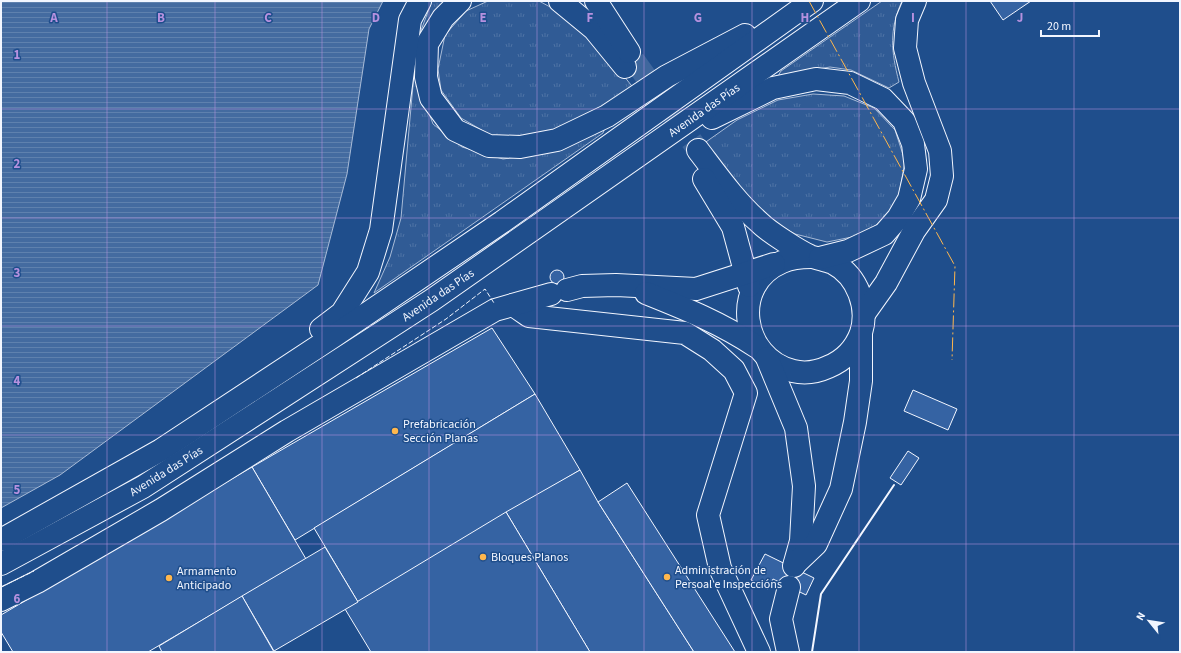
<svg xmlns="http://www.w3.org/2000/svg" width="1181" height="653" viewBox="0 0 1181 653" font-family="'Source Sans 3',sans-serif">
	<defs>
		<pattern id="grass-tufts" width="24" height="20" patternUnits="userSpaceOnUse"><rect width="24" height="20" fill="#305b95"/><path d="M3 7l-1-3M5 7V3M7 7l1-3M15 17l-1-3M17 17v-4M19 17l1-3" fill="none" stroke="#4e73a5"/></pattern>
		<pattern id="water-rules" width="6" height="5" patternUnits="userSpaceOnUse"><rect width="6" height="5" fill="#446ba0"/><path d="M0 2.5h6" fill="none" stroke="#5f81ae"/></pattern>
	</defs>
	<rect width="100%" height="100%" fill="#1f4e8c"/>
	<g fill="url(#grass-tufts)" stroke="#a8bbd7">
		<polygon points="432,1 449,1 419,86 433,124 462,147 503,159 546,153 605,128 603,133 374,293 390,257 401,218 417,41"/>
		<polygon points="488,1 539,1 565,15 601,47 635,90 554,132 522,137 492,136 461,118 441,90 438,69 445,35 466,11"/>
		<path d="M882 1H902C889 30 891 51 899 82L889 88 851 70 830 67 778 76 781 71Z"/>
		<polygon points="813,94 844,96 874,108 895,130 905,161 899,195 886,218 862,235 827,242 795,234 764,217 703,144 737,120 778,100"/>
	</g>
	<polygon fill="url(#water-rules)" stroke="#a8bbd7" points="1,1 383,1 369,29 347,174 318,285 60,475 1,508"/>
	<g fill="#3563a3" stroke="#f2f6ff">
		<polygon points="990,1 1031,1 1003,20"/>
		<circle cx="557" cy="277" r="7"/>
		<polygon points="492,328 535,394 295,540 252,467"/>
		<polygon points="913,390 957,409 948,430 904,411"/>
		<polygon points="535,394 580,470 358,602 314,528"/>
		<polygon points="908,451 919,458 901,485 890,478"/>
		<polygon points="252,467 306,559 148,652 13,652 1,632 1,615"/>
		<polygon points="580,470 598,502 694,652 590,652 506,512"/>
		<polygon points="627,483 735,652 694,652 598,502"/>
		<polygon points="506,512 590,652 371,652 345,609"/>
		<polygon points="325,547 358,602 274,651 242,596"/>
		<polygon points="765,554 814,578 806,595 773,579 768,589 751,580"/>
		<polygon points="242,596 274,652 162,652 159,646"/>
	</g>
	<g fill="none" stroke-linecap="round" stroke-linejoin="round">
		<polyline stroke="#3f679d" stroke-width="22" stroke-dasharray="22 11" stroke-linecap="butt" points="634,60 698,150"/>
		<g stroke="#f2f6ff" stroke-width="24">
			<g id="minor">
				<polyline points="560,1 594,29 625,67"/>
				<polyline points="596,1 629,52"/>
				<path d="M698 150C717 175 736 202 760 223 769 232 799 251 810 256 818 259 826 260 833 263 858 276 869 308 861 333 855 349 843 361 828 367 817 372 805 374 793 371 741 358 730 284 782 262 791 258 801 257 811 257"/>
				<polyline points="704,179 733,227 749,286"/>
				<polyline points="567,290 582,286 616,285 696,289 774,264"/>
				<path d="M646 293C686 309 721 323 757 347"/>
				<polyline points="513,305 529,316 685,333 712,350 734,370 746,393 708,515 720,568 759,652"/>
				<polyline points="767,358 796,428 804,486 801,541 794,566"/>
				<polyline points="795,564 816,544 841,489 855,422 861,381 861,334"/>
				<polyline points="1,600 37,582 161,510 287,431 495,310 551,294"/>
				<polyline points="788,652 781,619 789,587"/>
			</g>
		</g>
		<g stroke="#f2f6ff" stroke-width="24">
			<g id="highway">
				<polyline points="460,1 443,18 427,44 426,77 431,98 455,130 489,146 520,147 557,140 607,116 667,76 745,35"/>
				<polyline points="712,118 773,88 816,79 850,83 883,99 904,121 913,144 916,169 909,199 898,218 884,234 848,251 820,258"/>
				<polyline points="864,314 886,283 914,231 936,200 942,176 940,151 914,83 905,48 907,20 915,1"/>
				<polyline points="321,329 342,313 368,272 381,230 410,20 420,1"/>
				<polyline points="1,540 161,450 334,336 502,222 812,1"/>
				<polyline points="1,564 143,487 432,300 859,1"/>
			</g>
		</g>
		<use href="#minor" stroke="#1f4e8c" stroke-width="22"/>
		<use href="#highway" stroke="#1f4e8c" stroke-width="22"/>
		<g stroke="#f2f6ff" stroke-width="1" stroke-dasharray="5 2" stroke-linecap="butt">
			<polyline points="356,378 446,319 485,289 494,303"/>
			<polyline points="1,587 34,571"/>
		</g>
		<polyline stroke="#f2f6ff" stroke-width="2" points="812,652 821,594 894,485"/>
		<polyline stroke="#ffb74d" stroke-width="1" stroke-dasharray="14 3 2 3" stroke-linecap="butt" points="809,1 955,266 952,360"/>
	</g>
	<path fill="none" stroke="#b691df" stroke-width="1" stroke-opacity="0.55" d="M107 1V652M215 1V652M322 1V652M429 1V652M537 1V652M644 1V652M752 1V652M859 1V652M966 1V652M1074 1V652M1 109H1180M1 218H1180M1 326H1180M1 435H1180M1 544H1180"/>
	<g fill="#ffb74d" stroke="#1f4e8c" stroke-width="1.5">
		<circle cx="395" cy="431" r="4"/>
		<circle cx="483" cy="557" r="4"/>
		<circle cx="667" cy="577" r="4"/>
		<circle cx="169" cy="578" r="4"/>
	</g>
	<g text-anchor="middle" stroke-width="3" stroke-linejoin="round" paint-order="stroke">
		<g font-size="12" fill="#f2f6ff" stroke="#1f4e8c">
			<text transform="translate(704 110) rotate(-35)" y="4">Avenida das Pías</text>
			<text transform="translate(438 295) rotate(-34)" y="4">Avenida das Pías</text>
			<text transform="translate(166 471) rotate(-32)" y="4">Avenida das Pías</text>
		</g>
		<g font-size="12" fill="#f2f6ff" stroke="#1f4e8c" text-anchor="start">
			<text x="403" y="428">Prefabricación<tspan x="403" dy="14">Sección Planas</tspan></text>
			<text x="491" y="561">Bloques Planos</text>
			<text x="675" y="574">Administración de<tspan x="675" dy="14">Persoal e Inspeccións</tspan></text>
			<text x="177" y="575">Armamento<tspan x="177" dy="14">Anticipado</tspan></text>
		</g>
	</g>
	<g font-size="13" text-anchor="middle" font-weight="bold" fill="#b691df" stroke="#1f4e8c" stroke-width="3" stroke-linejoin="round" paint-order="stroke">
		<text x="54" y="22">A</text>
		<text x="161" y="22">B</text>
		<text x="268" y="22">C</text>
		<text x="376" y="22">D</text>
		<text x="483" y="22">E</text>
		<text x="590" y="22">F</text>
		<text x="698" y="22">G</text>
		<text x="805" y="22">H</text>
		<text x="913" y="22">I</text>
		<text x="1020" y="22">J</text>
		<text x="17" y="59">1</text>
		<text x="17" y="168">2</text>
		<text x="17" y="277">3</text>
		<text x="17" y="385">4</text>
		<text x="17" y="494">5</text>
		<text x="17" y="603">6</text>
	</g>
	<rect width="1181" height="653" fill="none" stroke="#f2f6ff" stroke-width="4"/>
	<g transform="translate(1149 621) rotate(300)" stroke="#1f4e8c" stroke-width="3" paint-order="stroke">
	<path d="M0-3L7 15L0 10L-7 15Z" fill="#f2f6ff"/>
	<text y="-6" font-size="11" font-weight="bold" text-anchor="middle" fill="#f2f6ff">N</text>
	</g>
	<path d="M1041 30v6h58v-6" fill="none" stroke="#f2f6ff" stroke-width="2"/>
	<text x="1047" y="30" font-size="12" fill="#f2f6ff" stroke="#1f4e8c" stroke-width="3" paint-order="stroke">20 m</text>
</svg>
